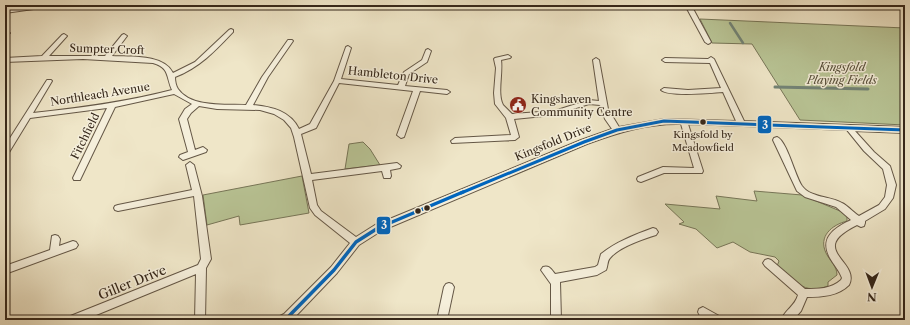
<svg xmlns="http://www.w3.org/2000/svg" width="910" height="325" viewBox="0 0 910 325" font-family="'Libre Caslon Text',serif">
	<rect width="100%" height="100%" fill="#efe6c8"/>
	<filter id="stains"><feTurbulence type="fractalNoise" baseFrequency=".005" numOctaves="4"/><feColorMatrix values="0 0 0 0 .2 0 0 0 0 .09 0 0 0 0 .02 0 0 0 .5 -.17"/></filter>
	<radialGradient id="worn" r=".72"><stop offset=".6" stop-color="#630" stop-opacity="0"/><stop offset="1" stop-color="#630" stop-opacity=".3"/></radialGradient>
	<g fill="#b9c596" stroke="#777658">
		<polygon points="700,19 905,28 905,125 800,120 752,44 712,43"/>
		<polygon points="363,142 370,149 380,165 345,169 349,144"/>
		<polygon points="302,176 309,213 240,225 239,216 207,225 203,195"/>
		<path d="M754 191 802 195 840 211 847 216V221C832 225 818 236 826 253 830 261 837 266 837 275L828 282V286C803 295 795 281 777 266L779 261 775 257 750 252 733 242 717 248 696 229 679 224 684 222 665 204 720 209 716 196 757 201Z"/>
	</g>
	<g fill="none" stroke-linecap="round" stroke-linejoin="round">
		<polyline stroke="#728376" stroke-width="2.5" points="730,23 743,43"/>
		<polyline stroke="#728376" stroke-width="3" points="775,87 868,89"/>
		<g stroke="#645746" stroke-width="2">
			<g id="minor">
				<polygon points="36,5 51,5 48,7 5,13 5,9"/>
				<polygon points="685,5 691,5 711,42 710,43 708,44 705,42"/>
				<path d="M231 29 233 30V32C215 51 199 68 175 77 175 81 176 86 178 89 191 108 227 104 246 105L262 77 288 40H292L293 41 268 77 253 105C272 107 290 111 299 129L310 124 334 81 346 47 348 46 351 48 341 79 398 85 404 72 422 60 426 50 428 49 431 51 427 62 409 74 405 86 447 90 450 92 447 94 420 91 404 137 401 138 397 135 413 91 339 83 316 128 301 134 311 174 397 163 401 166 400 168 390 170 391 176 390 178H384L382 171 312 180 317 205 321 211 356 237 375 225 581 140 612 129 605 119 600 105 589 104 554 115 514 119 519 137 515 140 452 143 451 141 455 138 511 135 506 118 495 104 494 93 496 68 494 59 495 58 508 55 511 57 510 58 501 60C503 73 497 94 503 105 506 108 509 111 512 114L554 111 589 100 599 101 593 60 596 58 599 60 608 109 619 127 664 119 736 121 723 92C710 93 669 97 661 90L664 88 688 90 721 88 710 63 665 62 662 60 665 58 708 59 711 57 714 59 744 121 905 127V133L855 131 874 152 890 166 896 185 893 198 885 209 865 221V223L864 226 861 227 857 225C806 250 861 261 849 285 838 296 822 297 807 297L801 311 793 320H781C785 310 795 306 798 295L765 266 763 263 765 260 768 259 771 260 805 289C818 289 831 289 841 280L842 278C839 270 834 265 830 258 819 238 834 228 851 220L836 207 805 197 797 191 773 140 774 138 777 137C787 141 795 176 802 186 811 198 830 196 842 203 848 206 853 212 859 216L879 205 885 197 887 185 883 169 864 151 847 130 688 124 703 171 702 173H664L641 182 638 181 637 179 638 177 663 167 694 168 681 124C648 123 617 133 587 144L381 231 359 245 337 273 292 320H277L278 317 284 314 331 267 350 243 315 215 310 208 294 137 291 128 284 120 274 114 260 110 217 109 199 106 191 113 187 119 195 150 203 147 207 150 206 152 183 160 179 157 180 155 188 152 179 119 185 109 192 104 174 94 115 107 80 180H74L73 178 107 108 30 118 8 154 5 155V146L47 80H51L52 81 33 113C80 108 126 102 172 90 166 77 170 68 153 63L83 59 5 62V58L42 56 62 35 64 34 67 36 49 56H105L122 35 124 34 127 36 112 56C130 57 164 54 173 73L195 62 229 30Z"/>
				<polygon points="7,31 10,33 5,37 5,32"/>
				<polygon points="190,162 194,165 202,196 211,259 206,268 205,320 195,320 196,274 84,320 67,320 68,317 198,265 201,259 194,196 118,211 115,210 114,208 115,206 118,205 192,190 186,165"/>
				<path d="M653 228 656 229 658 232 656 235C643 239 619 247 610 258 607 261 608 266 606 270L597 275 560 282 561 320H551V284L541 270 543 267C549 265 551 269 555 274L595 267 598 265 601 254C616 242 634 235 653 228Z"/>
				<polygon points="55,235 58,236 60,239 59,246 73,241 76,242 78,245 76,248 5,274 5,266 50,250 52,236"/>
				<polygon points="449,283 452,284 454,287 447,320 437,320 444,287 446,284"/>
				<path d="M703 307 721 317 722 320C713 320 702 322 698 312L699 309Z"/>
			</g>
		</g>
		<use href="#minor" fill="#f5efdb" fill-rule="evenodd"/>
		<g stroke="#f5efdb" stroke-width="6">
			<polyline id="bus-1-far1" points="461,193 584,142 617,130 664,121 905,130"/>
		</g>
		<g stroke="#f5efdb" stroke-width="6">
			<polyline id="bus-1" points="282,320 288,317 334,270 356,242 378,228 463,192"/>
		</g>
		<use href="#bus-1-far1" stroke="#0065bd" stroke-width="3"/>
		<use href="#bus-1" stroke="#0065bd" stroke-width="3.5"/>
	</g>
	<defs>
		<g id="civic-disc" transform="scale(0.9)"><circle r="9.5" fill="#8f2418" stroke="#f5efdb"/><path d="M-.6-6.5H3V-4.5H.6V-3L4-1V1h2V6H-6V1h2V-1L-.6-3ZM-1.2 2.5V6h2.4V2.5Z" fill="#fff"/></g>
	</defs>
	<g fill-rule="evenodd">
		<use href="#civic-disc" x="518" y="105"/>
	</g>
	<g fill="#35271a" stroke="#f5efdb" stroke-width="1.5">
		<circle cx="703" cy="122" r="3.5"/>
		<circle cx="427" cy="208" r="3.5"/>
		<circle cx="418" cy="211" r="3.5"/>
	</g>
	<g text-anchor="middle" stroke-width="3" stroke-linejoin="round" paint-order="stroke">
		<g font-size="10" fill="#35271a" stroke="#f5efdb">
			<text x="703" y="138">Kingsfold by<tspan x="703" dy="13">Meadowfield</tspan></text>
		</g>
		<g font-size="11" fill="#35271a" stroke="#f5efdb">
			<text transform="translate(107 49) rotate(2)" y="4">Sumpter Croft</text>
			<text transform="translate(393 75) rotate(6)" y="4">Hambleton Drive</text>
			<text transform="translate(100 94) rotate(-9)" y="4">Northleach Avenue</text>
			<text transform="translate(85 136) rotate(-64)" y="4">Fitchfield</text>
			<text transform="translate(553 142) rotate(-22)" y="4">Kingsfold Drive</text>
		</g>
		<g font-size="11" font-style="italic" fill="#564e39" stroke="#f5efdb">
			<text x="842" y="71">Kingsfold<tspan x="842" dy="13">Playing Fields</tspan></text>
		</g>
		<g font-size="11" fill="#35271a" stroke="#f5efdb" text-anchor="start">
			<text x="531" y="103">Kingshaven<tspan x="531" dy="13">Community Centre</tspan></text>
		</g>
		<g font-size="13" fill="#35271a" stroke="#f5efdb">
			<text transform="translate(132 282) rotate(-22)" y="5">Giller Drive</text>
		</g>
	</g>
	<g stroke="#f5efdb" stroke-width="1.5">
		<rect x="757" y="115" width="15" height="19" rx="4" fill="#0065bd"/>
		<rect x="376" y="216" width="15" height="19" rx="4" fill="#0065bd"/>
	</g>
	<g font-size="11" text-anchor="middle" font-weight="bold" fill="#fff">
		<text x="765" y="129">3</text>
		<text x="384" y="229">3</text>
	</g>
	<rect width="910" height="325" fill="none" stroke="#efe6c8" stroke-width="20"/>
	<rect x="6" y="6" width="898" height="313" fill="none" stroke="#35271a" stroke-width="2"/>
	<rect x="10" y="10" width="890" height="305" fill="none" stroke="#35271a"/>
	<g transform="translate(872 287) rotate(181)" stroke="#f5efdb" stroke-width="3" paint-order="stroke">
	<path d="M0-3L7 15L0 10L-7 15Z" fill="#35271a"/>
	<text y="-6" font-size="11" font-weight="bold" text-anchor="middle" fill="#35271a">N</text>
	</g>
	<rect width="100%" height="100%" filter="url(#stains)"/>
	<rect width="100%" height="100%" fill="url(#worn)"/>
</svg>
